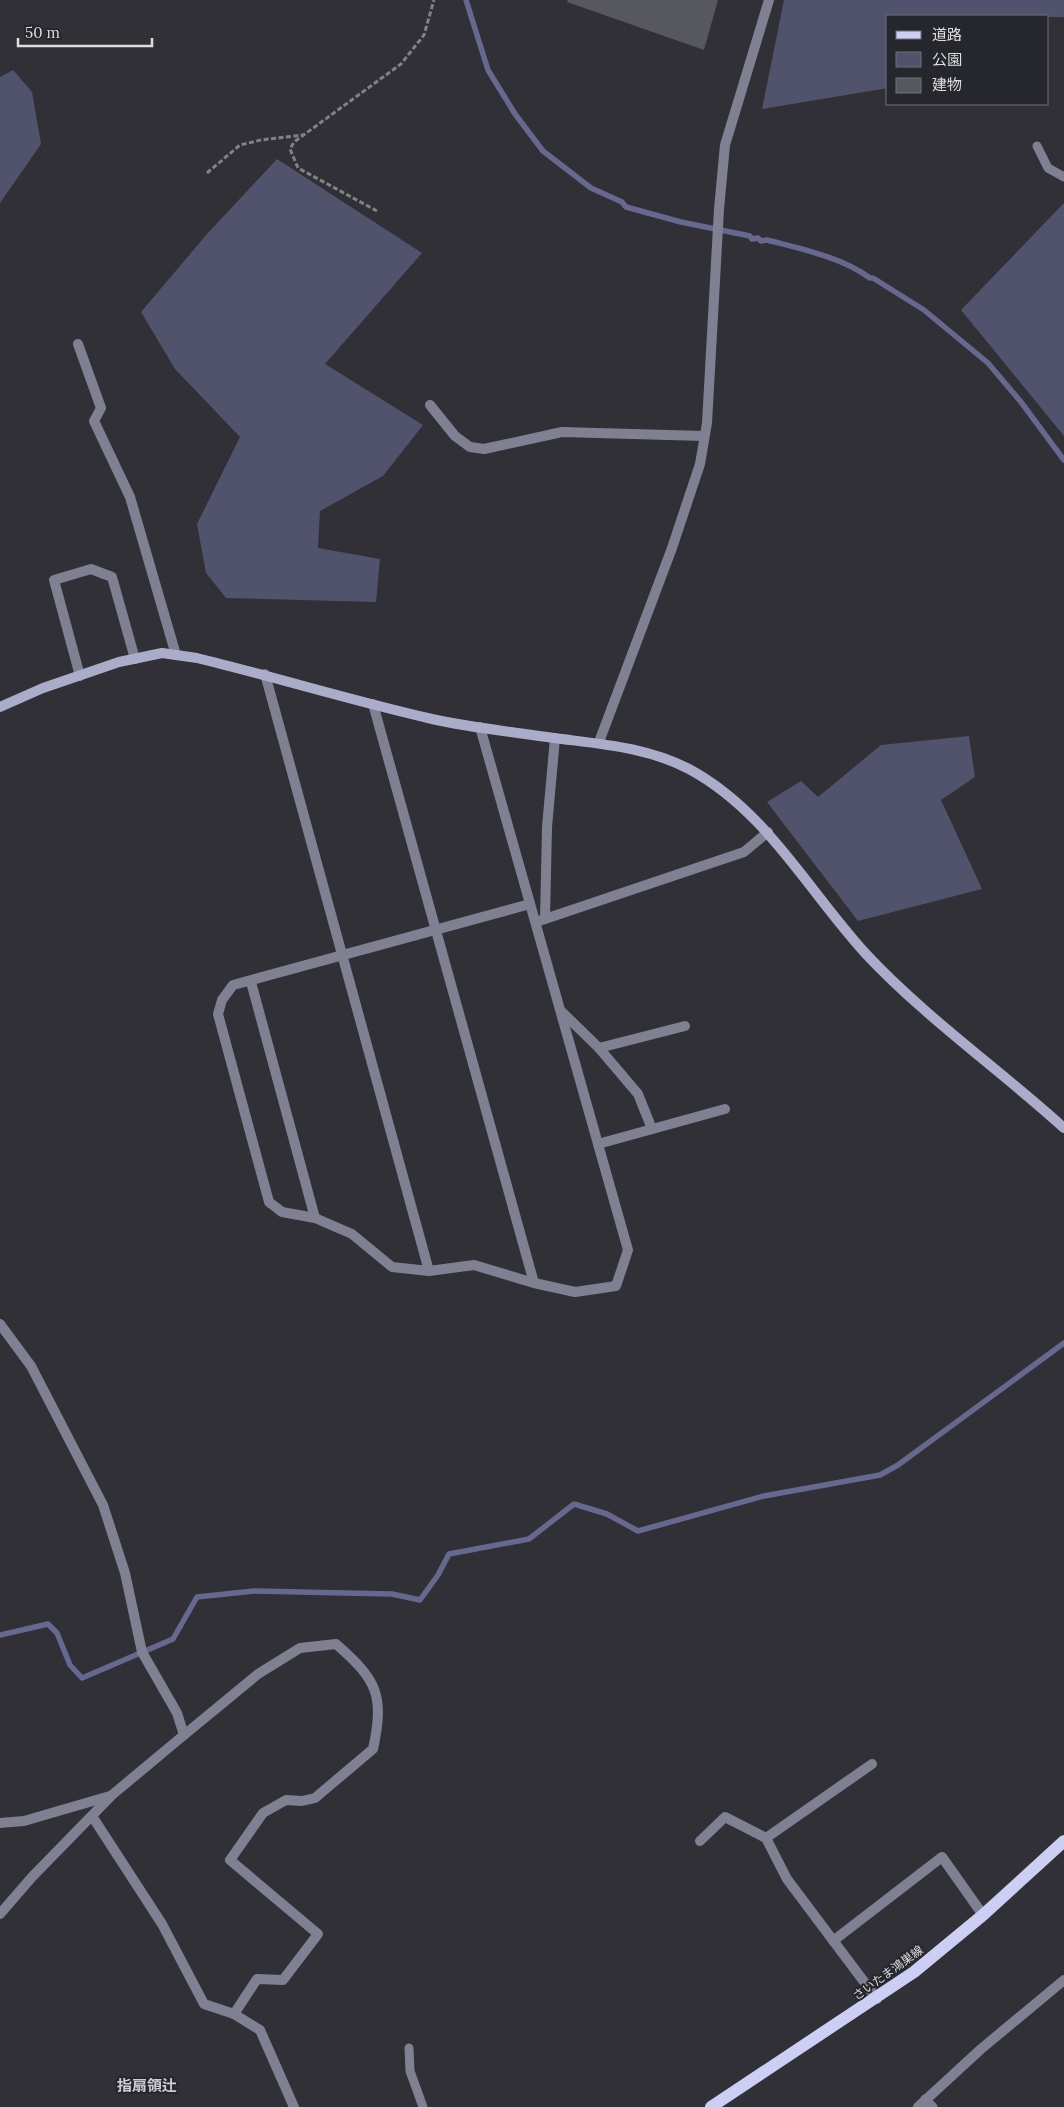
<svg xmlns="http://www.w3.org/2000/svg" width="1064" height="2107" viewBox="0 0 1064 2107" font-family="Lora,'Noto Sans JP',serif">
	<rect width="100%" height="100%" fill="#303036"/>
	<g fill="#51526c">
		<polygon points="784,0 1064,0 1064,17 888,16 888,88 762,109"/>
		<polygon points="13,70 32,92 41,144 0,203 0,77"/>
		<polygon points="277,159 422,253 325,364 423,425 383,476 320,511 318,548 380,559 376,602 226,598 206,573 197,524 240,437 175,369 141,312 207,234"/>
		<polygon points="1064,203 1064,436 961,310"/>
		<polygon points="969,736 975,777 941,800 982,889 858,921 767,802 801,781 818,797 881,745"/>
	</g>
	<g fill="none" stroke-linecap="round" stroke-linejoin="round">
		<g stroke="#67688f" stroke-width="5.5">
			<path d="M466 0 488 70 515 114 543 151 591 188 622 202 626 207 681 222 750 236 752 239 758 238 761 241 767 240C801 249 841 257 870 278H873L924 310 988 363 1021 402 1064 460"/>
			<polyline points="0,1635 48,1624 57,1633 70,1665 82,1678 173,1639 197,1597 254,1591 392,1594 420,1600 438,1575 449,1554 529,1539 574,1504 607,1514 638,1531 764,1496 880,1475 898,1465 1064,1343"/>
		</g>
	</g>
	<polygon fill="#57585e" points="568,0 718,0 704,50 567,2"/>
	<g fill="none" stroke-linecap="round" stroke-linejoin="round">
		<g stroke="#818186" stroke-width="3" stroke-dasharray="5 2.5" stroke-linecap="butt">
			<polyline points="207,173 240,145 261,140 303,135"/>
			<polyline points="377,211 298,168 290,149 294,142 401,64 424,35 434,0"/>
		</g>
		<g stroke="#7f8092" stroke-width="9">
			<polyline points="1037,146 1048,168 1064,177"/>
			<polyline points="409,2048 410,2071 423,2107"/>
			<polyline points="925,2099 933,2107"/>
		</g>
		<g stroke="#7f8092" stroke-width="10">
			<polyline points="78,344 101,408 94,421 130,497 176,655"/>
			<polyline points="430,405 455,436 470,447 484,449 562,432 704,436"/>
			<polyline points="265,674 429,1271"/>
			<polyline points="80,676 54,580 91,569 112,577 135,659"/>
			<polyline points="373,704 534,1283"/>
			<polyline points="599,742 672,548 700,464 707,423 719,209 725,145 769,0"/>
			<polyline points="545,919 547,827 555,738"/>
			<polyline points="536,922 744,852 768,832"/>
			<polyline points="251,982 315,1218 352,1234 392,1267 429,1271 474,1265 534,1283 575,1292 616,1286 628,1250 480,727"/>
			<polyline points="562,1012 599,1048 638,1094 652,1129"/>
			<polyline points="599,1048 685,1026"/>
			<polyline points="598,1144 725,1109"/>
			<polyline points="315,1218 282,1212 269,1202 218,1014 222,1000 233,985 530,904"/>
			<polyline points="0,1324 31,1366 103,1505 125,1573 142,1652 177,1713 184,1735 112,1795 32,1877 0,1914"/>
			<path d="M184 1735 258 1674 300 1648 336 1644C376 1679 385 1694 373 1749L315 1798 302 1801 286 1800 263 1813 230 1860 318 1934 283 1980 257 1979 234 2014"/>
			<polyline points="92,1816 162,1924 204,2004 234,2014 260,2030 294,2107"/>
			<polyline points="0,1823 24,1821 110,1796"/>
			<polyline points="766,1838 872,1764"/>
			<polyline points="700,1841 725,1817 766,1838 787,1879 877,1999"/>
			<polyline points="833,1941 942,1857 983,1915"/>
			<polyline points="918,2107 981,2049 1064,1980"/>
		</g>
		<path stroke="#abacc9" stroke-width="10" d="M0 707 43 688 119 662 162 653 197 658C275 677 353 701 432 719 472 728 514 732 554 738 600 744 647 747 689 769 767 811 808 891 866 954 926 1018 999 1069 1064 1128"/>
		<polyline stroke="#cccef3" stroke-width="12" points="711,2107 914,1972 983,1915 1064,1841"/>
	</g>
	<g text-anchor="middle" stroke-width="4" stroke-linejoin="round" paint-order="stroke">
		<g font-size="12" fill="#dedee2" stroke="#26272c">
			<text transform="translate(888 1973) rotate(-36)" y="4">さいたま鴻巣線</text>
		</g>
		<g font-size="15" font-weight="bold" fill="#cdced5" stroke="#26272c">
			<text x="147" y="2091">指扇領辻</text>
		</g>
	</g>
	<rect x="886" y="15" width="162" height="90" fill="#26272c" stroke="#707075"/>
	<rect x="896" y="31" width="25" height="8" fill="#cccef3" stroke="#707075"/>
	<text x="932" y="40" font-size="15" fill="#dedee2">道路</text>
	<rect x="896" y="52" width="25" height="15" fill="#51526c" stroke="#707075"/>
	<text x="932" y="65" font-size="15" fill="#dedee2">公園</text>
	<rect x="896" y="78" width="25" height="15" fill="#57585e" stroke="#707075"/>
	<text x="932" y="90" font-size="15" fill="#dedee2">建物</text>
	<path d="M18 38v8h134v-8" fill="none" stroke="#dedee2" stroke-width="2.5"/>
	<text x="25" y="38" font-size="15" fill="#dedee2" stroke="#26272c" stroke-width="4" paint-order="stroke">50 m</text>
</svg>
